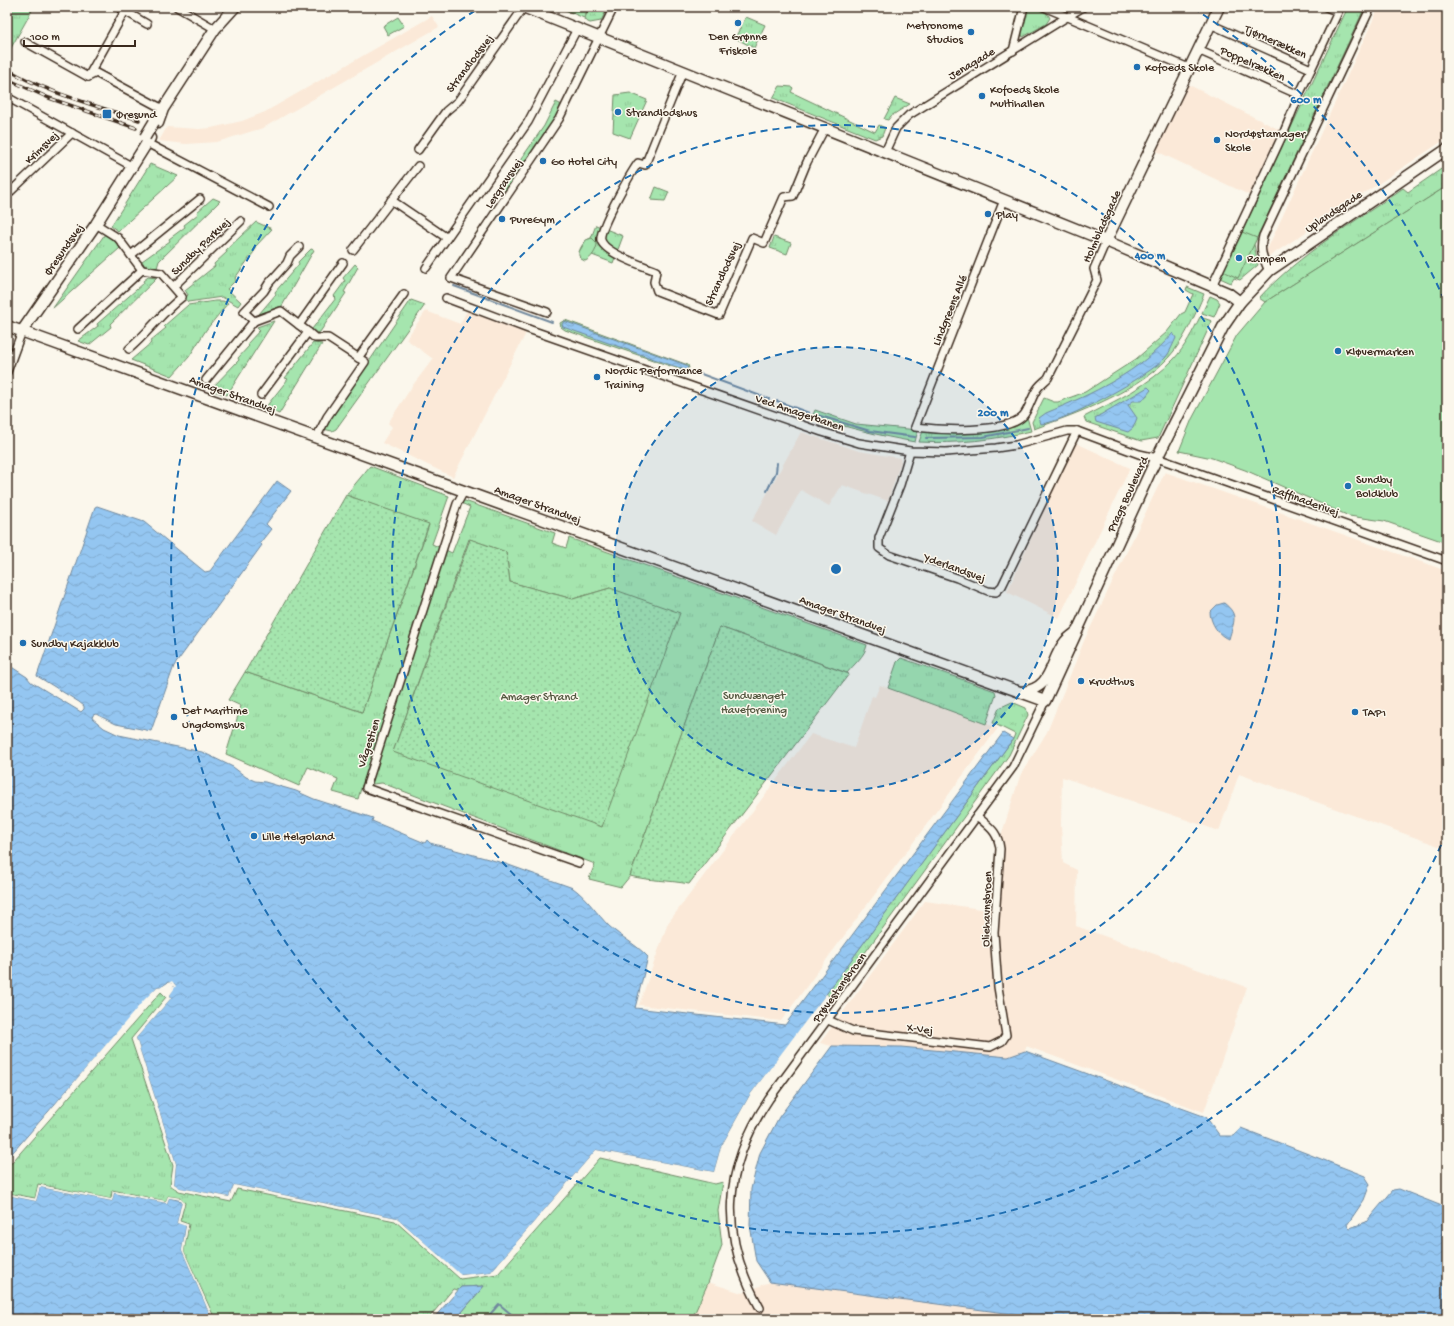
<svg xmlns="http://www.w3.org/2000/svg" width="1454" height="1326" viewBox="0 0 1454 1326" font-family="'Gochi Hand',sans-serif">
	<defs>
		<pattern id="grass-tufts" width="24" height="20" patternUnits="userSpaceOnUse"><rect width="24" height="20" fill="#a5e5ae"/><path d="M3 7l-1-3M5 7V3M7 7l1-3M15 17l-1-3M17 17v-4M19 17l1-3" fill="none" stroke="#8fc595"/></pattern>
		<pattern id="garden-dots" width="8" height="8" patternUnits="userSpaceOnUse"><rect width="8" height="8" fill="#a5e5ae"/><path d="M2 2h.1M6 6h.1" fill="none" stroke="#8fc595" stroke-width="1.8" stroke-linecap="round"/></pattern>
		<pattern id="water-waves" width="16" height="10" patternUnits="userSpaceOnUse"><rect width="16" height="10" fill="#94c6f1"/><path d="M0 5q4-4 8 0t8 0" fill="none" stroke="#80aace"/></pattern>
	</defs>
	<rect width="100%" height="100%" fill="#fbf7ec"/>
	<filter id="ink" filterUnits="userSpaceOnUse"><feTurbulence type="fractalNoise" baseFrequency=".025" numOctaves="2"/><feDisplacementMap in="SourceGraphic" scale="8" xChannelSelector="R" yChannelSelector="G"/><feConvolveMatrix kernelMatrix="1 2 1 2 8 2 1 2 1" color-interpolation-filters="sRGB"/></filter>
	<g filter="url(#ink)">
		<g fill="#fbe9d8">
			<polygon points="1379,7 1447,7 1447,138 1270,256 1265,254"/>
			<polygon points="432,16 439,27 263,128 217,142 186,144 159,141 167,127 199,129 211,128 242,121 265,112"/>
			<polygon points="1185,83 1280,130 1249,195 1154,150"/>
			<polygon points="426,311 460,324 467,311 526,333 453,477 382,443 392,427 388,423 413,385 433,359 406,339"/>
			<polygon points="801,432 859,451 900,458 901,462 888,501 842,485 829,506 801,490 776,535 752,521"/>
			<polygon points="1074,442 1130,468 1059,618 1007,592"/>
			<polygon points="1165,472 1447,571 1447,849 1239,774 1219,831 1062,777 1061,825 1063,863 1077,870 1076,926 1247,987 1204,1112 1026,1046 1025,1051 1008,1057 901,1047 832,1046 820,1043 925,901 988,910 997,849 1020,776 1047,732 1084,641"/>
			<polygon points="880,685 998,728 781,1021 639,1005 668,923 811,734 854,748 872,696 875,697"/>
			<polygon points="708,1282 742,1293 770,1282 1051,1319 692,1319"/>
		</g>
		<g fill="url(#grass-tufts)" stroke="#708866" fill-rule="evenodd">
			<polygon points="7,7 34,7 7,55"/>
			<polygon points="558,7 589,7 584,18"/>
			<polygon points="590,7 608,7 601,21 590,23 584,20"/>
			<path d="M1027 7C1035 7 1047 10 1050 18L1046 24 1023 37 1021 33Z"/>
			<polygon points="1348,7 1365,7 1254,244 1258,265 1240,280 1234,278 1231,283 1220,278"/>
			<polygon points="746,17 765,25 754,48 735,38"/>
			<polygon points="780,86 792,87 793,88 791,92 875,132 879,125 885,128 882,136 875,139 773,98"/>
			<polygon points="630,93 647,100 630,138 613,132 615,95"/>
			<polygon points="895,98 910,104 891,116 888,120 884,119"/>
			<polygon points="556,102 562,105 543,141 506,191 501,188 544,126"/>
			<polygon points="150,164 178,176 118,231 111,226"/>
			<path d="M1447 165V186L1265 302 1259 298C1300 253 1354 223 1403 188L1408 192Z"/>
			<polygon points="656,187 669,192 665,201 651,200"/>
			<polygon points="213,198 220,201 159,261 157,268 145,266 142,261 170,241 169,239 185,227 184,225 198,214 197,212"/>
			<polygon points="256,222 272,229 255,247 256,249 235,278 236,280 227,289 241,302 238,306 222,297 188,302 185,298 188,295 185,290 215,266 214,264 227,252 226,250"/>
			<path d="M596 225 623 236 613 263 592 255 585 261 579 256C578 250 584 240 591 238Z"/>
			<polygon points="105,234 117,243 120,248 53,308"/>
			<polygon points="774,237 791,243 787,254 770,248"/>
			<polygon points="311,249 314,250 282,306 259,314 276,294 275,292 299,264 298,262"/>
			<polygon points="355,264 358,267 344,292 346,293 320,332 317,333 312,329 336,298 334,296 345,281 343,278"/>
			<polygon points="148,277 157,278 110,324 111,327 89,345 78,341 98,326 97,324 144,283 143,281"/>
			<path d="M1187 287 1204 294C1196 313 1187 334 1174 351 1145 389 1078 413 1034 429L1032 422 1044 398 1054 402H1058L1085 392 1136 359 1167 332 1181 314 1185 312 1193 294 1186 290Z"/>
			<polygon points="1210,296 1217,299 1220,303 1214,317 1202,313"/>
			<polygon points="411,300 425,305 336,429 332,431 323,429"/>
			<polygon points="215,301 223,301 228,303 206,330 189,357 172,376 131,360 151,343 150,341 166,328 164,326 188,305"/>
			<path d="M1200 317 1212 321 1158 438 1141 441 1086 422 1084 417C1115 401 1150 385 1174 359 1185 347 1193 331 1200 317Z"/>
			<polygon points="565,320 688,365 689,368 685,371 565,330 561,327 560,323"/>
			<polygon points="274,321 227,395 210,390 239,360 238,358 249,346 247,344 260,330 257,327"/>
			<polygon points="313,343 322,344 279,414 265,408 288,379 285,378"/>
			<path d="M815 410 856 424 918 430 915 442C880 436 846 427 812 417Z"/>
			<path d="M1027 417 1031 431C994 440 957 444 919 442L923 431 937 433 971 432 1015 427Z"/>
			<path d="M370 466 449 496 432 544 452 553 470 507 461 503 462 500 555 533 552 543 566 548 569 538 867 645C865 656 854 664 847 673L720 627 630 876 621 887 589 879 595 864 382 783 362 785 358 799 333 792 338 779 308 767 299 786 226 754 241 706 228 700 245 672 362 712 429 525 346 495ZM469 539 506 552 510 582 573 599 610 588 393 752Z"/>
			<polygon points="901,658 995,691 996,695 986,724 888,688 897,662"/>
			<polygon points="1012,702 1026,708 1028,715 1009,755 832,998 826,994 1013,739 1015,734 993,723 999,708"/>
			<polygon points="161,992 166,997 131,1039 173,1165 170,1185 179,1191 231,1202 237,1189 395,1221 460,1279 498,1274 600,1158 715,1184 723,1182 718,1211 722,1245 708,1283 692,1319 456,1319 484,1286 461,1287 458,1290 453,1289 428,1319 215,1319 184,1251 189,1224 180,1221 185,1203 181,1198 168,1196 166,1201 112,1190 111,1199 38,1184 35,1198 7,1193 7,1168"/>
		</g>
		<g fill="url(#garden-dots)" stroke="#708866">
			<polygon points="346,495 429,524 362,712 245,672"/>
			<polygon points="470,539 506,552 510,582 573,599 610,588 680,613 602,827 393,752"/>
			<path d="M720 627 849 674 689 884C669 880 650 881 630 876Z"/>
		</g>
		<g fill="#a5e5ae" stroke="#708866">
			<polygon points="398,17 404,26 388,35 383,26"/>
			<polygon points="1447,186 1447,543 1384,521 1349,516 1245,470 1212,458 1179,451 1192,419 1237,335 1265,302"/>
			<polygon points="1242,232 1257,238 1238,278 1223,271"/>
			<path d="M592 238 597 243C597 250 591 259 585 261L581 259 579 252 586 240Z"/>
		</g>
		<g fill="url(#water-waves)" stroke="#70889d">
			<polygon points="564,321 686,365 688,368 685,370 563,327 562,324"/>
			<path d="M1173 333 1176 338C1173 344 1170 352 1166 357 1151 375 1063 423 1041 424L1039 418 1046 413C1092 394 1140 372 1173 333Z"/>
			<polygon points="1148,387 1151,390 1142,401 1133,401 1128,405 1137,418 1133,428 1128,432 1096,422 1095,418"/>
			<path d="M277 481 291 491 266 524 271 529 260 543 262 545 174 666 151 731 116 724 96 714 93 715 92 718 104 728 119 735 202 752 233 767 246 777 255 781 265 782 296 791 314 799 373 818 372 821 425 843 427 840 430 843 503 863 573 888C587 898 597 914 609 926 621 937 637 945 648 957L635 1008 785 1025 1003 733 1013 739 797 1034 750 1095 721 1147 714 1172 596 1150 491 1272 460 1275 397 1218 234 1185 229 1197 179 1188 174 1184 176 1164 136 1038 171 998 170 995 175 984 168 982 163 986 157 987 7 1159V664L27 677 31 682 81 712 84 709V706L79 702 37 676 95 507 97 506 144 522 205 572 210 571Z"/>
			<path d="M1224 603C1239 615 1234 621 1229 639 1219 637 1210 622 1210 612L1217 605Z"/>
			<polygon points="832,1046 901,1047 1008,1057 1025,1051 1206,1117 1220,1136 1234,1136 1241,1128 1365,1176 1370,1184 1364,1200 1347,1225 1350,1228 1366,1222 1393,1190 1399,1189 1447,1208 1447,1319 1051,1319 770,1282 756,1261 750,1225 751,1189 760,1153 779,1117"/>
			<polygon points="40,1187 112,1201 114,1193 167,1203 169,1198 182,1201 177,1223 186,1225 182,1250 212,1319 7,1319 7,1195 36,1201"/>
			<polygon points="484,1286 456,1319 433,1319 461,1287"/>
		</g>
		<g fill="#fbf7ec">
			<polygon points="172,981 176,986 170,995 171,998 136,1038 176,1164 174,1184 180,1188 229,1197 234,1185 397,1218 461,1275 491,1272 596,1150 714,1172 721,1147 750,1095 826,994 828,995 751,1096 723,1148 715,1174 597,1152 492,1274 460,1277 396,1220 236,1187 229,1199 179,1190 172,1186 174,1164 134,1038 169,998 168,994 174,986 171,983 164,988 158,988 146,1002 7,1161 144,1000 157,987 163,986"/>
			<polygon points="40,1185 111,1199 114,1191 166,1201 168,1196 181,1198 184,1201 179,1222 188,1225 184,1251 214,1319 212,1319 182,1250 186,1226 177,1223 182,1201 180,1199 169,1198 167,1203 114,1193 112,1201 40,1187 36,1201 7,1195 7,1193 35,1199 38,1186"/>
		</g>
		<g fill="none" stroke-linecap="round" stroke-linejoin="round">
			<g stroke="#70889d" stroke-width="2">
				<polyline points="454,286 552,322"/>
				<polyline points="693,371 769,399"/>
				<polyline points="777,401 809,413"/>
				<polyline points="817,415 870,431 915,437"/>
				<polyline points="926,438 983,437 1028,428"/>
				<polyline points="767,491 776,472 777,463"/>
				<polyline points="486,1319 499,1304 517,1319"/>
			</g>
			<g stroke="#3b2a1e" stroke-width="10">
				<g id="street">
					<polyline points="118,7 147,24"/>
					<polyline points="177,7 215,29"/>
					<polyline points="1044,7 1189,68"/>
					<polyline points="1210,24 1311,69"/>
					<polyline points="25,42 88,77 96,73 163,109"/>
					<polyline points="1198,50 1299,95"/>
					<polyline points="1013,51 1024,7"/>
					<path d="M683 71 645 165 638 163C631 173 598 230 601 240 604 253 644 266 656 271L654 282 657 291 719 315 752 238 764 243 784 197 793 196 807 162 825 128"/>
					<polyline points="88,77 125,11"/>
					<polyline points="7,97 133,167"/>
					<polyline points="147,143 269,207"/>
					<polyline points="418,150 446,111 458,101 524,7"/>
					<polyline points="885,152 896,128 909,115 1083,7"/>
					<polyline points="8,194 72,133"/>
					<polyline points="391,200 447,238"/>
					<path d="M1004 200 915 427C939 430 1006 434 1023 416 1029 409 1031 399 1036 391 1038 386 1044 382 1048 378L1097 280 1094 269 1106 241"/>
					<path d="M96 224 118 238 142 270 161 273 182 297C162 312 148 333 129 349"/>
					<polyline points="299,247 290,256 287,263 269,283 264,291 244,312 254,321 281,311 308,332"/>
					<polyline points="353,250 418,166"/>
					<polyline points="131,255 200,199"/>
					<polyline points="426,268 528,122 577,29"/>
					<path d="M1269 271C1263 258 1259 250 1263 236L1371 7"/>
					<polyline points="174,286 241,221"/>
					<polyline points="1212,286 1284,132 1299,95 1338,12 1326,7"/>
					<polyline points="446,298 531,330 822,432 859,443 910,451 946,452 996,448 1016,445 1067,431 1077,431 1139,454 1157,458 1447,561"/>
					<polyline points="547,312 451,278 559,119 614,7"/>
					<polyline points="299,325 343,263"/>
					<polyline points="78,329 142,270"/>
					<polyline points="358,358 404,294"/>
					<polyline points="7,372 22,331"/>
					<polyline points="206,380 254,321"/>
					<polyline points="261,395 308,332 315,338 328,338 365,362 327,417 316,438"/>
					<polyline points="910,451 900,485 879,538 879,548 889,555 957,578 988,591 996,592 1002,586 1077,431"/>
					<polyline points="464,491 457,504 366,788 579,863"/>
					<path d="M828 1020 853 1031 990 1047 1002 1041 1006 1035 998 987 994 933 1000 849C998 831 989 827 977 816"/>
					<path d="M760 1308C719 1235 722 1169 769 1099L1013 767 1045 701"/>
				</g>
			</g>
			<g stroke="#3b2a1e" stroke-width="13">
				<g id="secondary">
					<polyline points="523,7 1106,241 1228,293 1240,302"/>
					<polyline points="158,123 163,109 215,29 235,7"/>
					<polyline points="1106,241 1219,7"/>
					<polyline points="7,326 1045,701 1151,470 1223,327 1240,302 1269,271 1447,149"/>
					<polyline points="22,331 96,224 150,138"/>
					<path d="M1022 692C1054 688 1049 661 1065 642 1068 638 1072 636 1075 633"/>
				</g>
			</g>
			<use href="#street" stroke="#fbf7ec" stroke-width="7"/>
			<use href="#secondary" stroke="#fbf7ec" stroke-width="10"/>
			<g stroke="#3b2a1e" stroke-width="3.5">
				<g id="rail">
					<path d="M7 69C47 93 95 105 139 120"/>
					<polyline points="7,79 49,98 136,128"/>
				</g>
			</g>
			<use href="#rail" stroke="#fbf7ec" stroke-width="2" stroke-dasharray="6" stroke-linecap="butt"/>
			<g stroke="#3b2a1e" stroke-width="13" stroke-linecap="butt">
				<polyline id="secondary-bridge" points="145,137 154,122"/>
			</g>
			<use href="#secondary-bridge" stroke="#fbf7ec" stroke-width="10"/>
		</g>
	</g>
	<circle cx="836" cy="569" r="222" fill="#1f6fb2" fill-opacity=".12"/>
	<g fill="none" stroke="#1f6fb2" stroke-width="2" stroke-dasharray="7 5">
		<circle cx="836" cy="569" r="222"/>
		<circle cx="836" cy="569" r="444"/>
		<path d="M1446 834A665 665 0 1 1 479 8M1193 8A665 665 0 0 1 1446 304"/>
	</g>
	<g fill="#1f6fb2" stroke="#fbf7ec" stroke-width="1.5">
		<circle cx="738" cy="23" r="4"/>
		<circle cx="971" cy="32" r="4"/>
		<circle cx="1137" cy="67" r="4"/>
		<circle cx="982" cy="96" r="4"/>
		<circle cx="618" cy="112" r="4"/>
		<rect x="102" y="109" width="10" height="10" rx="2"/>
		<circle cx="1217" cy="140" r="4"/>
		<circle cx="543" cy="161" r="4"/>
		<circle cx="988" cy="214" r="4"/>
		<circle cx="502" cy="219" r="4"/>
		<circle cx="1239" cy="258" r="4"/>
		<circle cx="1338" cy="351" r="4"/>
		<circle cx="597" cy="377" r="4"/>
		<circle cx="1348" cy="486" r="4"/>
		<circle cx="23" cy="643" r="4"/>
		<circle cx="1081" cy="681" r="4"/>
		<circle cx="1355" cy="712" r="4"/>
		<circle cx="174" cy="717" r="4"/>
		<circle cx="254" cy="836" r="4"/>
	</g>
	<g text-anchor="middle" stroke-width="3" stroke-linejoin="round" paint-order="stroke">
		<g font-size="12" fill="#3b2a1e" stroke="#fbf7ec" text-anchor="start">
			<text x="963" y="29" text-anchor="end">Metronome<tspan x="963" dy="14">Studios</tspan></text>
			<text x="738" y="40" text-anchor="middle">Den Grønne<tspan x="738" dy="14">Friskole</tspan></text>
			<text x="1145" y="71">Kofoeds Skole</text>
			<text x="990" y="93">Kofoeds Skole<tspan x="990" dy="14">Multihallen</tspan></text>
			<text x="626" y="116">Strandlodshus</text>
			<text x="116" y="118">Øresund</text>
			<text x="1225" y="137">Nordøstamager<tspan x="1225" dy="14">Skole</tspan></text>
			<text x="551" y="165">Go Hotel City</text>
			<text x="996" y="218">Play</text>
			<text x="510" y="223">PureGym</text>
			<text x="1247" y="262">Rampen</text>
			<text x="1346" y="355">Kløvermarken</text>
			<text x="605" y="374">Nordic Performance<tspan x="605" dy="14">Training</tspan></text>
			<text x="1356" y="483">Sundby<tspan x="1356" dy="14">Boldklub</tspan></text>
			<text x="31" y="647">Sundby Kajakklub</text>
			<text x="1089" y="685">Krudthus</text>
			<text x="182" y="714">Det Maritime<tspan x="182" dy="14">Ungdomshus</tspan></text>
			<text x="1363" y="716">TAP1</text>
			<text x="262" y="840">Lille Helgoland</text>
		</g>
		<g font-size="12" fill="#3b2a1e" stroke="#fbf7ec">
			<text transform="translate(1276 41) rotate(24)" y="4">Tjørnerækken</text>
			<text transform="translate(469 63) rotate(-53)" y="4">Strandlodsvej</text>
			<text transform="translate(971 63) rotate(-31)" y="4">Jenagade</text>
			<text transform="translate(1253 63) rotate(24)" y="4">Poppelrækken</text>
			<text transform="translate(41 147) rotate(-44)" y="4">Krimsvej</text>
			<text transform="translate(503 183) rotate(-56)" y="4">Lergravsvej</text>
			<text transform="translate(1333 211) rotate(-34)" y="4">Uplandsgade</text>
			<text transform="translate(1101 226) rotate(-66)" y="4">Holmbladsgade</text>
			<text transform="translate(200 246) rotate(-44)" y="4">Sundby Parkvej</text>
			<text transform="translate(63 249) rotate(-55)" y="4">Øresundsvej</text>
			<text transform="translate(722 273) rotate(-65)" y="4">Strandlodsvej</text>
			<text transform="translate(949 310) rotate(-68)" y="4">Lindgreens Allé</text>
			<text transform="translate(233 394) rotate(20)" y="4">Amager Strandvej</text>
			<text transform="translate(800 412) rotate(19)" y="4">Ved Amagerbanen</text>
			<text transform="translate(1127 494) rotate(-65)" y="4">Prags Boulevard</text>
			<text transform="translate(1306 500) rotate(20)" y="4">Raffinaderivej</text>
			<text transform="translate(538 504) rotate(20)" y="4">Amager Strandvej</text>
			<text transform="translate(955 567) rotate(20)" y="4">Yderlandsvej</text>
			<text transform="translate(843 614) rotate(20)" y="4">Amager Strandvej</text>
			<text transform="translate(368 743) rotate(-72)" y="4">Vågestien</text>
			<text transform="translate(986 909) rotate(-88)" y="4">Oliehavnsbroen</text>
			<text transform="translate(839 987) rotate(-54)" y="4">Prøvestensbroen</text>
			<text transform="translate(920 1028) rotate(7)" y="4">X-Vej</text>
		</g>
		<g font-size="12" fill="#565942" stroke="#fbf7ec">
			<text x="754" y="699">Sundvænget<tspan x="754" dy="14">Haveforening</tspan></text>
			<text x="539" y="700">Amager Strand</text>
		</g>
	</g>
	<circle cx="836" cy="569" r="6" fill="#1f6fb2" stroke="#fbf7ec" stroke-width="2"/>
	<g font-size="12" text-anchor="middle" font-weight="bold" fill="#1f6fb2" stroke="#fbf7ec" stroke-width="3" stroke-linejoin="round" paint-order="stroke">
		<text x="1306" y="103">600 m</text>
		<text x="1150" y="259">400 m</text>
		<text x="993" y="416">200 m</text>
	</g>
	<rect width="1454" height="1326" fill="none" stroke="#fbf7ec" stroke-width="24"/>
	<rect x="12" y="12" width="1430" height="1302" fill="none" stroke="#3b2a1e" stroke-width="1.5" filter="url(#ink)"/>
	<path d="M24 40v6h111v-6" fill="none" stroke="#3b2a1e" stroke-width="2"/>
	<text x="30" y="40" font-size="12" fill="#3b2a1e" stroke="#fbf7ec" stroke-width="3" paint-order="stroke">100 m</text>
</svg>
